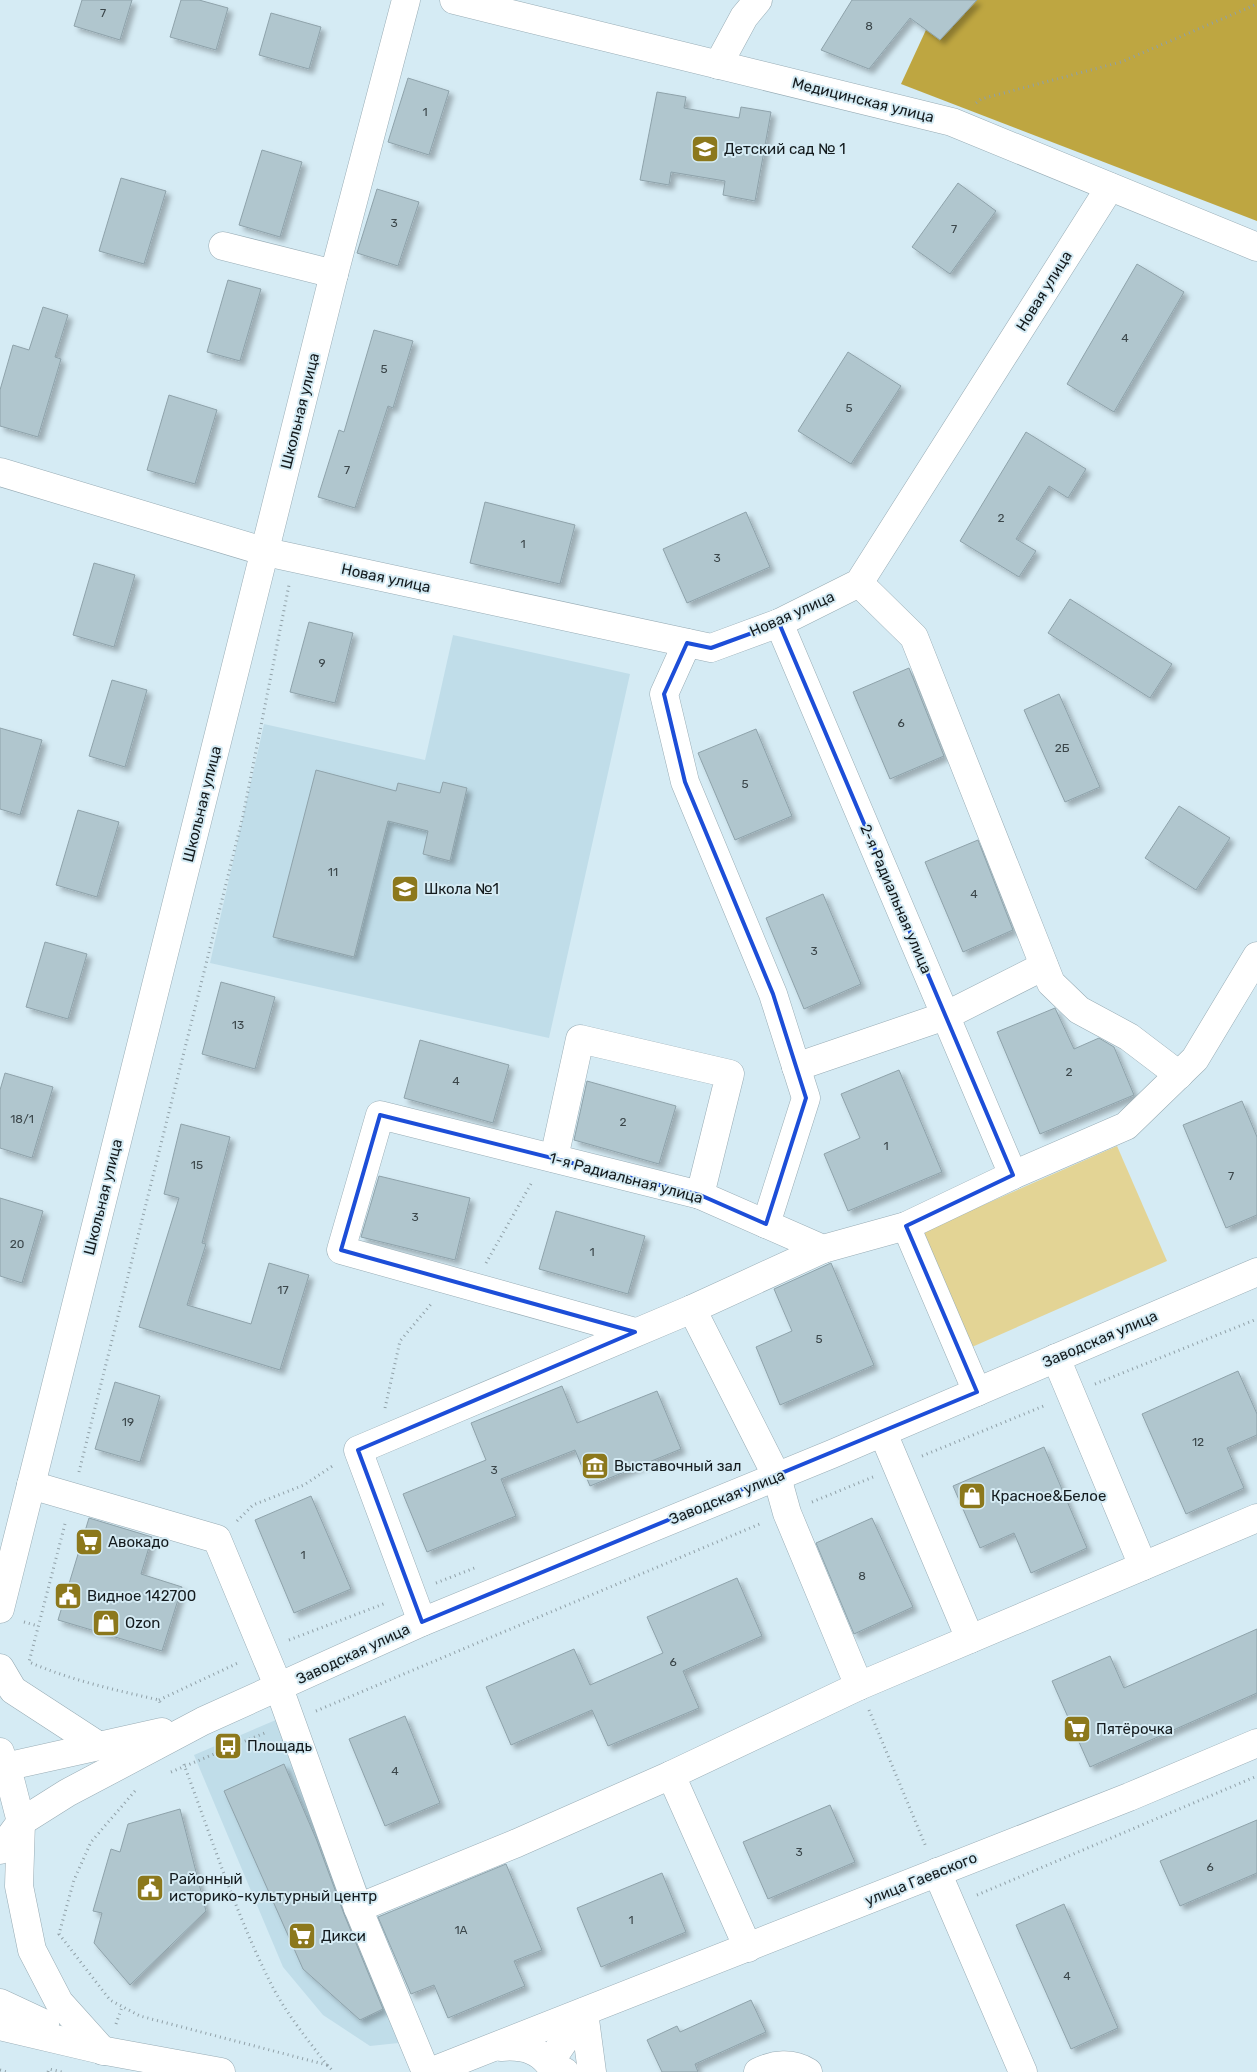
<svg xmlns="http://www.w3.org/2000/svg" width="1257" height="2072" viewBox="0 0 1257 2072" font-family="Rubik,sans-serif">
	<defs>
		<filter id="shadow"><feDropShadow dx="4.5" dy="4.5" stdDeviation="2.5" flood-color="#0004"/></filter>
	</defs>
	<rect width="100%" height="100%" fill="#d5ebf4"/>
	<g fill="#c0dde9">
		<polygon points="453,635 630,674 549,1038 210,963 264,724 425,760"/>
		<polygon points="297,1711 427,2040 370,2046 323,2015 283,1967 194,1755"/>
	</g>
	<polygon fill="#e3d495" points="1117,1146 1167,1261 972,1347 922,1232"/>
	<polygon fill="#bea641" points="958,0 1257,0 1257,221 901,84 931,19"/>
	<g fill="#b0c6ce" stroke="#8ea2aa" filter="url(#shadow)">
		<polygon points="82,0 132,0 120,40 74,26"/>
		<polygon points="181,0 199,0 228,8 216,50 170,37"/>
		<polygon points="852,0 977,0 940,40 910,18 869,69 821,50"/>
		<polygon points="271,13 321,27 309,69 259,55"/>
		<polygon points="408,78 449,91 429,155 388,142"/>
		<polygon points="657,92 686,97 684,108 739,118 741,107 771,112 755,201 723,195 725,181 671,172 669,185 640,180"/>
		<polygon points="262,150 302,162 280,237 239,225"/>
		<polygon points="121,178 166,191 144,264 99,251"/>
		<polygon points="958,183 996,211 950,274 912,247"/>
		<polygon points="377,189 419,202 398,266 357,253"/>
		<polygon points="1137,264 1184,292 1114,412 1067,384"/>
		<polygon points="228,280 261,289 240,361 207,352"/>
		<polygon points="43,307 68,315 55,357 61,359 38,437 0,426 0,390 13,345 29,350"/>
		<polygon points="374,330 413,341 393,408 388,406 355,508 318,497 339,430 344,432"/>
		<polygon points="848,352 901,386 851,464 798,431"/>
		<polygon points="169,395 217,410 195,484 147,470"/>
		<polygon points="1026,432 1086,469 1068,498 1049,486 1016,539 1036,551 1019,577 960,541"/>
		<polygon points="485,502 575,525 560,584 470,563"/>
		<polygon points="746,512 770,567 687,603 663,549"/>
		<polygon points="94,563 135,575 114,647 73,635"/>
		<polygon points="1070,599 1172,664 1150,698 1048,633"/>
		<polygon points="309,622 353,633 335,703 290,692"/>
		<polygon points="909,668 944,756 890,779 853,692"/>
		<polygon points="112,680 147,690 125,767 89,756"/>
		<polygon points="1059,694 1100,787 1065,802 1024,710"/>
		<polygon points="0,728 42,740 20,815 0,809"/>
		<polygon points="756,729 792,816 735,840 698,753"/>
		<polygon points="316,770 396,791 398,783 440,793 443,782 467,788 450,861 423,854 428,831 388,821 354,957 273,937"/>
		<polygon points="1179,806 1230,838 1196,890 1145,858"/>
		<polygon points="78,810 119,822 97,897 56,885"/>
		<polygon points="978,840 1013,930 963,952 925,862"/>
		<polygon points="823,894 861,984 804,1009 766,918"/>
		<polygon points="45,942 87,954 68,1019 26,1007"/>
		<polygon points="221,982 275,997 255,1069 202,1054"/>
		<polygon points="1055,1008 1074,1049 1099,1038 1114,1047 1134,1095 1040,1134 997,1032"/>
		<polygon points="420,1040 509,1065 493,1123 404,1098"/>
		<polygon points="899,1070 942,1172 848,1211 824,1154 860,1138 841,1094"/>
		<polygon points="5,1073 53,1087 32,1158 0,1148 0,1090"/>
		<polygon points="587,1081 676,1106 659,1164 574,1140"/>
		<polygon points="1242,1101 1257,1137 1257,1215 1226,1228 1183,1125"/>
		<polygon points="181,1124 230,1137 202,1243 206,1244 187,1305 251,1324 269,1263 309,1275 280,1370 139,1327 179,1198 164,1194"/>
		<polygon points="379,1176 470,1198 455,1260 361,1237"/>
		<polygon points="0,1198 43,1211 22,1283 0,1276"/>
		<polygon points="556,1211 645,1236 628,1294 539,1269"/>
		<polygon points="831,1263 874,1365 780,1405 756,1347 792,1331 774,1289"/>
		<polygon points="1238,1371 1257,1414 1257,1435 1227,1448 1244,1488 1186,1514 1142,1414"/>
		<polygon points="115,1382 160,1396 140,1462 95,1449"/>
		<polygon points="562,1386 577,1423 657,1391 681,1449 590,1486 575,1450 501,1479 516,1516 427,1552 403,1494 486,1460 471,1423"/>
		<polygon points="1044,1447 1087,1548 1031,1573 1014,1533 980,1548 953,1486"/>
		<polygon points="311,1496 351,1589 294,1613 255,1520"/>
		<polygon points="89,1518 152,1537 141,1574 182,1587 162,1651 58,1620"/>
		<polygon points="872,1518 913,1607 854,1634 816,1543"/>
		<polygon points="737,1578 762,1636 683,1671 699,1708 608,1746 592,1710 511,1745 486,1687 574,1649 590,1685 663,1653 647,1617"/>
		<polygon points="1257,1629 1257,1693 1090,1767 1052,1681 1110,1656 1124,1688"/>
		<polygon points="405,1716 440,1803 385,1826 349,1739"/>
		<polygon points="284,1764 317,1841 344,1914 383,2009 360,2020 303,1969 224,1791"/>
		<polygon points="830,1805 855,1862 768,1899 743,1842"/>
		<polygon points="180,1809 206,1911 130,1985 94,1943 102,1913 93,1911 111,1849 120,1852 128,1824"/>
		<polygon points="1257,1820 1257,1873 1180,1906 1160,1861"/>
		<polygon points="506,1864 542,1950 514,1961 525,1986 448,2018 434,1985 411,1994 378,1917"/>
		<polygon points="662,1873 686,1932 601,1967 577,1908"/>
		<polygon points="1064,1904 1118,2028 1071,2049 1016,1925"/>
		<polygon points="751,2000 766,2032 695,2064 698,2072 662,2072 647,2040 677,2026 680,2032"/>
	</g>
	<g fill="none" stroke-linecap="round" stroke-linejoin="round">
		<g stroke="#98acb5" stroke-width="29">
			<g id="minor">
				<polyline points="454,0 952,122 1257,247"/>
				<polyline points="718,65 744,17 758,0"/>
				<polyline points="223,246 334,274"/>
				<polyline points="0,472 266,552 711,648 779,623 859,583 1110,187"/>
				<polyline points="859,583 914,637 1051,983 1079,1010 1129,1037 1179,1075"/>
				<polyline points="779,623 1013,1175"/>
				<polyline points="687,643 664,694 685,782 773,994 806,1098 766,1224"/>
				<polyline points="796,1067 945,1016 1044,966"/>
				<polyline points="554,1158 580,1039 730,1074 700,1195"/>
				<polyline points="906,1226 977,1392"/>
				<polyline points="692,1309 777,1477 787,1513 859,1686"/>
				<polyline points="635,1332 341,1250 380,1115 700,1195 823,1249 906,1226 1013,1175 1126,1126 1195,1059 1257,956"/>
				<polyline points="1056,1358 1143,1566"/>
				<polyline points="883,1433 970,1639"/>
				<polyline points="31,1485 217,1539 279,1688 358,1908"/>
				<polyline points="0,1609 334,274 406,0"/>
				<polyline points="422,1622 358,1450 692,1309 823,1249"/>
				<polyline points="0,1668 13,1690 99,1746"/>
				<polyline points="0,1752 11,1783 21,1822 19,1886 32,1950 59,2002 103,2051"/>
				<polyline points="0,1768 162,1732"/>
				<polyline points="0,1850 21,1822 67,1793 203,1721 422,1622 832,1454 1257,1272"/>
				<polyline points="937,1872 1023,2072"/>
				<polyline points="748,1948 671,1775 859,1686 1257,1518"/>
				<polyline points="0,2003 45,2024"/>
				<polyline points="584,2012 592,2072"/>
				<polyline points="0,2026 106,2051 221,2072"/>
				<path d="M501 2047C524 2045 543 2050 554 2072"/>
				<polyline points="426,2072 358,1908 517,1843 671,1775"/>
				<polyline points="430,2072 1129,1797 1257,1743"/>
				<polyline points="565,2072 549,2063 584,2012"/>
				<path d="M758 2072C774 2064 792 2062 808 2072"/>
			</g>
		</g>
		<g stroke="#90a0a7" stroke-width="3" stroke-dasharray="1 4" stroke-linecap="butt">
			<polyline points="976,103 981,99 1121,62 1257,4"/>
			<polyline points="486,1263 532,1182"/>
			<polyline points="1095,1384 1257,1319"/>
			<polyline points="385,1408 400,1341 432,1303"/>
			<polyline points="922,1456 1046,1405"/>
			<polyline points="79,1472 243,816 289,585"/>
			<polyline points="812,1502 873,1477"/>
			<polyline points="237,1521 253,1505 304,1485 334,1465"/>
			<path d="M65 1524 29 1662C70 1680 115 1690 159 1700L161 1705"/>
			<polyline points="436,1583 477,1567"/>
			<polyline points="24,1622 38,1626"/>
			<polyline points="289,1640 386,1603"/>
			<polyline points="159,1700 240,1662"/>
			<polyline points="869,1710 926,1847"/>
			<polyline points="316,1711 762,1523"/>
			<polyline points="171,1772 267,1732"/>
			<path d="M135 1791 91 1842 74 1880 59 1934 110 2000 140 2016 327 2065C307 2039 286 2013 271 1984 235 1912 211 1836 183 1762"/>
			<polyline points="977,1895 1257,1776"/>
			<polyline points="116,2024 122,2007"/>
			<polyline points="327,2065 334,2072"/>
			<polyline points="0,2070 7,2072"/>
			<polyline points="48,2072 49,2069 62,2072"/>
		</g>
		<use href="#minor" stroke="#fff" stroke-width="28"/>
	</g>
	<path fill="none" stroke="#1d4ed8" stroke-width="4" stroke-linejoin="round" d="M779 623 1013 1175 906 1226 977 1392 422 1622 358 1450 635 1332 341 1250 380 1115 700 1195 766 1224 806 1098 773 994 685 782 664 694 687 643 711 648Z"/>
	<defs>
		<g id="school-square" transform="scale(1.4375)"><rect x="-9" y="-9" width="18" height="18" rx="4" fill="#8c781c" stroke="#d5ebf4"/><path d="M0-5L7-2L0 1L-7-2ZM-4 1L0 2.5L4 1V4Q0 6-4 4Z" fill="#fff"/></g>
		<g id="museum-square" transform="scale(1.4375)"><rect x="-9" y="-9" width="18" height="18" rx="4" fill="#8c781c" stroke="#d5ebf4"/><path d="M0-6L6-3V-2H-6V-3ZM-5-1h2V3h-2ZM-1-1h2V3h-2ZM3-1h2V3H3ZM-6 4H6V6H-6Z" fill="#fff"/></g>
		<g id="shop-square" transform="scale(1.4375)"><rect x="-9" y="-9" width="18" height="18" rx="4" fill="#8c781c" stroke="#d5ebf4"/><path d="M-5-2.5h2.3a2.7 3.5 0 0 1 5.4 0H5L5.5 6h-11ZM-1.5-2.5h3a1.5 2.3 0 0 0-3 0Z" fill="#fff"/></g>
		<g id="supermarket-square" transform="scale(1.4375)"><rect x="-9" y="-9" width="18" height="18" rx="4" fill="#8c781c" stroke="#d5ebf4"/><path d="M-6-5.5h2.5l.6 2H6L4.5 2H-2.5L-4.4-4H-6ZM-1.5 3.2a1.3 1.3 0 1 0 .1 0ZM3 3.2a1.3 1.3 0 1 0 .1 0Z" fill="#fff"/></g>
		<g id="civic-square" transform="scale(1.4375)"><rect x="-9" y="-9" width="18" height="18" rx="4" fill="#8c781c" stroke="#d5ebf4"/><path d="M-.6-6.5H3V-4.5H.6V-3L4-1V1h2V6H-6V1h2V-1L-.6-3ZM-1.2 2.5V6h2.4V2.5Z" fill="#fff"/></g>
		<g id="bus-square" transform="scale(1.4375)"><rect x="-9" y="-9" width="18" height="18" rx="4" fill="#8c781c" stroke="#d5ebf4"/><path d="M-5-6H5V4H4V6H2V4H-2V6H-4V4H-5ZM-3.5-4V0h7V-4ZM-3.5 1.2v1.5H-2V1.2ZM2 1.2v1.5H3.5V1.2Z" fill="#fff"/></g>
	</defs>
	<g fill-rule="evenodd">
		<use href="#school-square" x="705" y="149"/>
		<use href="#school-square" x="405" y="889"/>
		<use href="#museum-square" x="595" y="1466"/>
		<use href="#shop-square" x="972" y="1496"/>
		<use href="#supermarket-square" x="89" y="1542"/>
		<use href="#civic-square" x="68" y="1596"/>
		<use href="#shop-square" x="106" y="1623"/>
		<use href="#supermarket-square" x="1077" y="1729"/>
		<use href="#bus-square" x="228" y="1746"/>
		<use href="#civic-square" x="150" y="1888"/>
		<use href="#supermarket-square" x="302" y="1936"/>
	</g>
	<g text-anchor="middle" stroke-width="4" stroke-linejoin="round" paint-order="stroke">
		<g font-size="12" fill="#3b464a">
			<text x="103" y="17">7</text>
			<text x="869" y="30">8</text>
			<text x="425" y="116">1</text>
			<text x="394" y="227">3</text>
			<text x="954" y="233">7</text>
			<text x="1125" y="342">4</text>
			<text x="384" y="373">5</text>
			<text x="849" y="412">5</text>
			<text x="347" y="474">7</text>
			<text x="1001" y="522">2</text>
			<text x="523" y="548">1</text>
			<text x="717" y="562">3</text>
			<text x="322" y="667">9</text>
			<text x="901" y="727">6</text>
			<text x="1062" y="752">2Б</text>
			<text x="745" y="788">5</text>
			<text x="333" y="876">11</text>
			<text x="974" y="898">4</text>
			<text x="814" y="955">3</text>
			<text x="238" y="1029">13</text>
			<text x="1069" y="1076">2</text>
			<text x="456" y="1085">4</text>
			<text x="22" y="1123">18/1</text>
			<text x="623" y="1126">2</text>
			<text x="886" y="1150">1</text>
			<text x="197" y="1169">15</text>
			<text x="1231" y="1180">7</text>
			<text x="415" y="1221">3</text>
			<text x="17" y="1248">20</text>
			<text x="592" y="1256">1</text>
			<text x="283" y="1294">17</text>
			<text x="819" y="1343">5</text>
			<text x="128" y="1426">19</text>
			<text x="1198" y="1446">12</text>
			<text x="494" y="1474">3</text>
			<text x="303" y="1559">1</text>
			<text x="862" y="1580">8</text>
			<text x="673" y="1666">6</text>
			<text x="395" y="1775">4</text>
			<text x="799" y="1856">3</text>
			<text x="1210" y="1871">6</text>
			<text x="631" y="1924">1</text>
			<text x="461" y="1934">1А</text>
			<text x="1067" y="1980">4</text>
		</g>
		<g font-size="15" fill="#141b1e" stroke="#d5ebf4">
			<text transform="translate(863 100) rotate(14)" y="5">Медицинская улица</text>
			<text transform="translate(1044 291) rotate(-58)" y="5">Новая улица</text>
			<text transform="translate(300 411) rotate(-76)" y="5">Школьная улица</text>
			<text transform="translate(386 578) rotate(12)" y="5">Новая улица</text>
			<text transform="translate(792 614) rotate(-24)" y="5">Новая улица</text>
			<text transform="translate(202 804) rotate(-76)" y="5">Школьная улица</text>
			<text transform="translate(896 899) rotate(67)" y="5">2-я Радиальная улица</text>
			<text transform="translate(626 1178) rotate(15)" y="5">1-я Радиальная улица</text>
			<text transform="translate(103 1197) rotate(-76)" y="5">Школьная улица</text>
			<text transform="translate(1100 1339) rotate(-23)" y="5">Заводская улица</text>
			<text transform="translate(727 1497) rotate(-22)" y="5">Заводская улица</text>
			<text transform="translate(353 1654) rotate(-25)" y="5">Заводская улица</text>
			<text transform="translate(921 1879) rotate(-22)" y="5">улица Гаевского</text>
		</g>
		<g font-size="15" fill="#141b1e" stroke="#d5ebf4" text-anchor="start">
			<text x="724" y="154">Детский сад № 1</text>
			<text x="424" y="894">Школа №1</text>
			<text x="614" y="1471">Выставочный зал</text>
			<text x="991" y="1501">Красное&amp;Белое</text>
			<text x="108" y="1547">Авокадо</text>
			<text x="87" y="1601">Видное 142700</text>
			<text x="125" y="1628">Ozon</text>
			<text x="1096" y="1734">Пятёрочка</text>
			<text x="247" y="1751">Площадь</text>
			<text x="169" y="1884">Районный<tspan x="169" dy="17">историко-культурный центр</tspan></text>
			<text x="321" y="1941">Дикси</text>
		</g>
	</g>
</svg>
